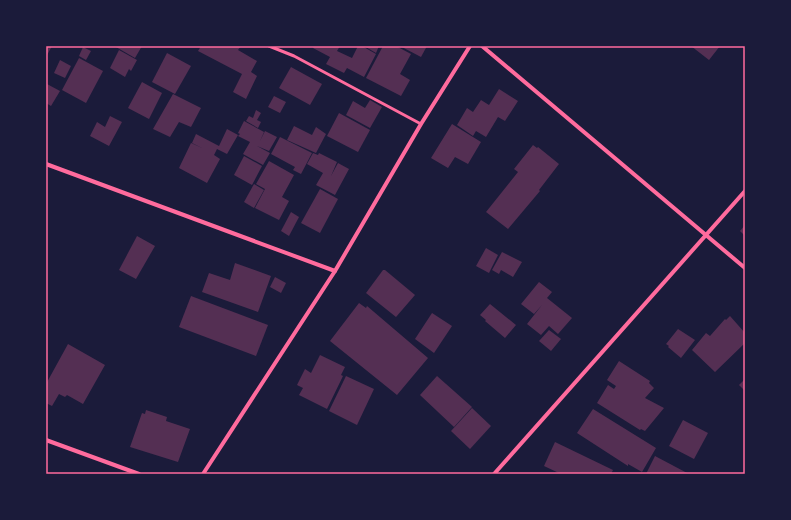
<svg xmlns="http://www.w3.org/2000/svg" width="791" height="520" viewBox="0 0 791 520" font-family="Ubuntu,sans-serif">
	<rect width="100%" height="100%" fill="#1b1b3a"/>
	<g fill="#542f53">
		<polygon points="46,46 52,46 46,57"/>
		<polygon points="117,46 142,46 135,58 116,47"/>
		<polygon points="201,46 241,46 238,50 257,61 251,72 257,76 246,99 233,92 242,74 198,51"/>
		<polygon points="314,46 340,46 337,51 352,58 358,46 362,46 376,54 364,77 347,68 344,73 326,64 330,57 313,48"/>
		<polygon points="364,46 379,46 376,53"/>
		<polygon points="383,46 396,46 411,54 400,74 410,80 401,96 366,78"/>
		<polygon points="400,46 427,46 421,57"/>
		<polygon points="691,46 720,46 709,60"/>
		<polygon points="83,47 91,51 86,60 79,56"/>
		<polygon points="119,50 137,60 131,71 129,69 125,77 110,68"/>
		<polygon points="167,53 191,66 175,94 152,82"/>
		<polygon points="79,58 103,71 86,103 62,90"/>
		<polygon points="60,60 71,66 65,78 54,73"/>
		<polygon points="291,67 322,84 310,105 279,88"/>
		<polygon points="142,82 162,93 149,119 128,108"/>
		<polygon points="47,84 60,91 51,106 46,103 46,87"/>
		<polygon points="499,89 518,101 505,121 498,117 486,137 476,131 473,136 457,125 467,108 473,112 481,100 489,105"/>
		<polygon points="173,94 201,108 191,127 179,122 170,137 153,129"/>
		<polygon points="274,96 286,102 280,113 268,107"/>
		<polygon points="370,100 382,107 370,128 346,115 353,101 365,108"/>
		<polygon points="256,110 261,113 257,120 261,122 258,128 246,121 249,116 253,118"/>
		<polygon points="339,113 370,130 358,152 327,136"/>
		<polygon points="110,116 122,122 109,146 90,136 97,122 105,127"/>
		<polygon points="244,121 264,132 260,141 265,131 277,137 269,151 257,146 270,153 263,165 243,154 250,142 238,136 240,134 238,133"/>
		<polygon points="452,124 481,142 468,164 455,157 448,168 431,158"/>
		<polygon points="294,126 312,135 316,127 326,134 316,153 287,140"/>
		<polygon points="227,129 238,135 227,154 217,149 214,155 220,159 207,183 179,168 191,143 202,148 192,143 196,134 219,146"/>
		<polygon points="280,137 312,153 301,174 293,170 295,167 271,154"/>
		<polygon points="533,145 537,148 538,147 559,164 539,190 540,191 508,229 486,212 518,172 514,169"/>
		<polygon points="313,153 318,155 319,153 337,162 331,176 338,163 349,169 335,195 316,185 323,173 307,164"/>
		<polygon points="244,156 262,166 252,185 234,175"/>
		<polygon points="269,161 294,175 282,197 289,201 279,220 255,208 265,189 256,184"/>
		<polygon points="254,184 264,190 254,208 244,202"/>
		<polygon points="320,189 338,199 320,233 301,223"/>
		<polygon points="291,212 299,217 289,236 281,231"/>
		<polygon points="745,225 745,236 740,231"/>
		<polygon points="137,236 155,246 136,279 119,270"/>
		<polygon points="486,248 498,255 489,273 476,266"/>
		<polygon points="502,252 522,262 513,277 501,270 499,274 492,270"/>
		<polygon points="235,263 271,276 258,312 202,292 209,273 230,280"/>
		<polygon points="383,270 385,270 415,295 396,317 366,293"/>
		<polygon points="275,277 286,283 281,293 270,287"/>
		<polygon points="539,282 552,292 547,298 572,318 558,334 549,326 541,335 527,324 542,305 534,314 521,304"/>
		<polygon points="191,296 268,325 256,356 179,327"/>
		<polygon points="359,303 366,308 367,306 428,358 397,395 330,341"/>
		<polygon points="490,304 516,325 505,338 485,321 486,320 480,315"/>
		<polygon points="432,313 452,326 434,353 415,339"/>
		<polygon points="730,316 745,333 745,343 715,372 692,350 706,333 710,336 725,319 726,320"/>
		<polygon points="678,329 695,340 681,358 668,347 669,346 666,344"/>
		<polygon points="549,330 561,339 551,351 539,341"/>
		<polygon points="68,344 105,365 83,404 67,395 65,397 59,394 52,406 46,403 46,384"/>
		<polygon points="320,355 345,367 341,375 343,376 327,409 299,395 303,388 297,385 305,369 311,373"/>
		<polygon points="619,361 650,381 649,383 654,388 645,398 664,408 645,431 641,429 640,430 597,403 608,385 614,389 616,386 607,380"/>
		<polygon points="346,376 374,389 357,425 329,411"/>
		<polygon points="437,376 472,407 454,427 420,395"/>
		<polygon points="745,379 745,391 739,385"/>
		<polygon points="472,408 491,426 470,449 451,431"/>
		<polygon points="593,409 656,448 642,472 628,464 628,466 577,433"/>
		<polygon points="146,410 167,417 166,421 190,429 178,462 130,447 142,413 145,414"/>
		<polygon points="683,420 708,433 694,459 669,446"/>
		<polygon points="555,442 613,470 611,474 561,474 544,466"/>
		<polygon points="655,456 689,474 646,474"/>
	</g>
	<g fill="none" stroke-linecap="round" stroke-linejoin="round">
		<polyline stroke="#ff6b9d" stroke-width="3" points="269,46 294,56 421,124"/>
		<g stroke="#ff6b9d" stroke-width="4">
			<polyline points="482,46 745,268"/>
			<polyline points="46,164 335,271"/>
			<polyline points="46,440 139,474"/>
			<polyline points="203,474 335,271 421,124 470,46"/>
			<polyline points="494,474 745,191"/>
		</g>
	</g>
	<rect width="791" height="520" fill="none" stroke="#1b1b3a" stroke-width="94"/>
	<rect x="47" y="47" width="697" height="426" fill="none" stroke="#ff6b9d" stroke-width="1.5"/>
</svg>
